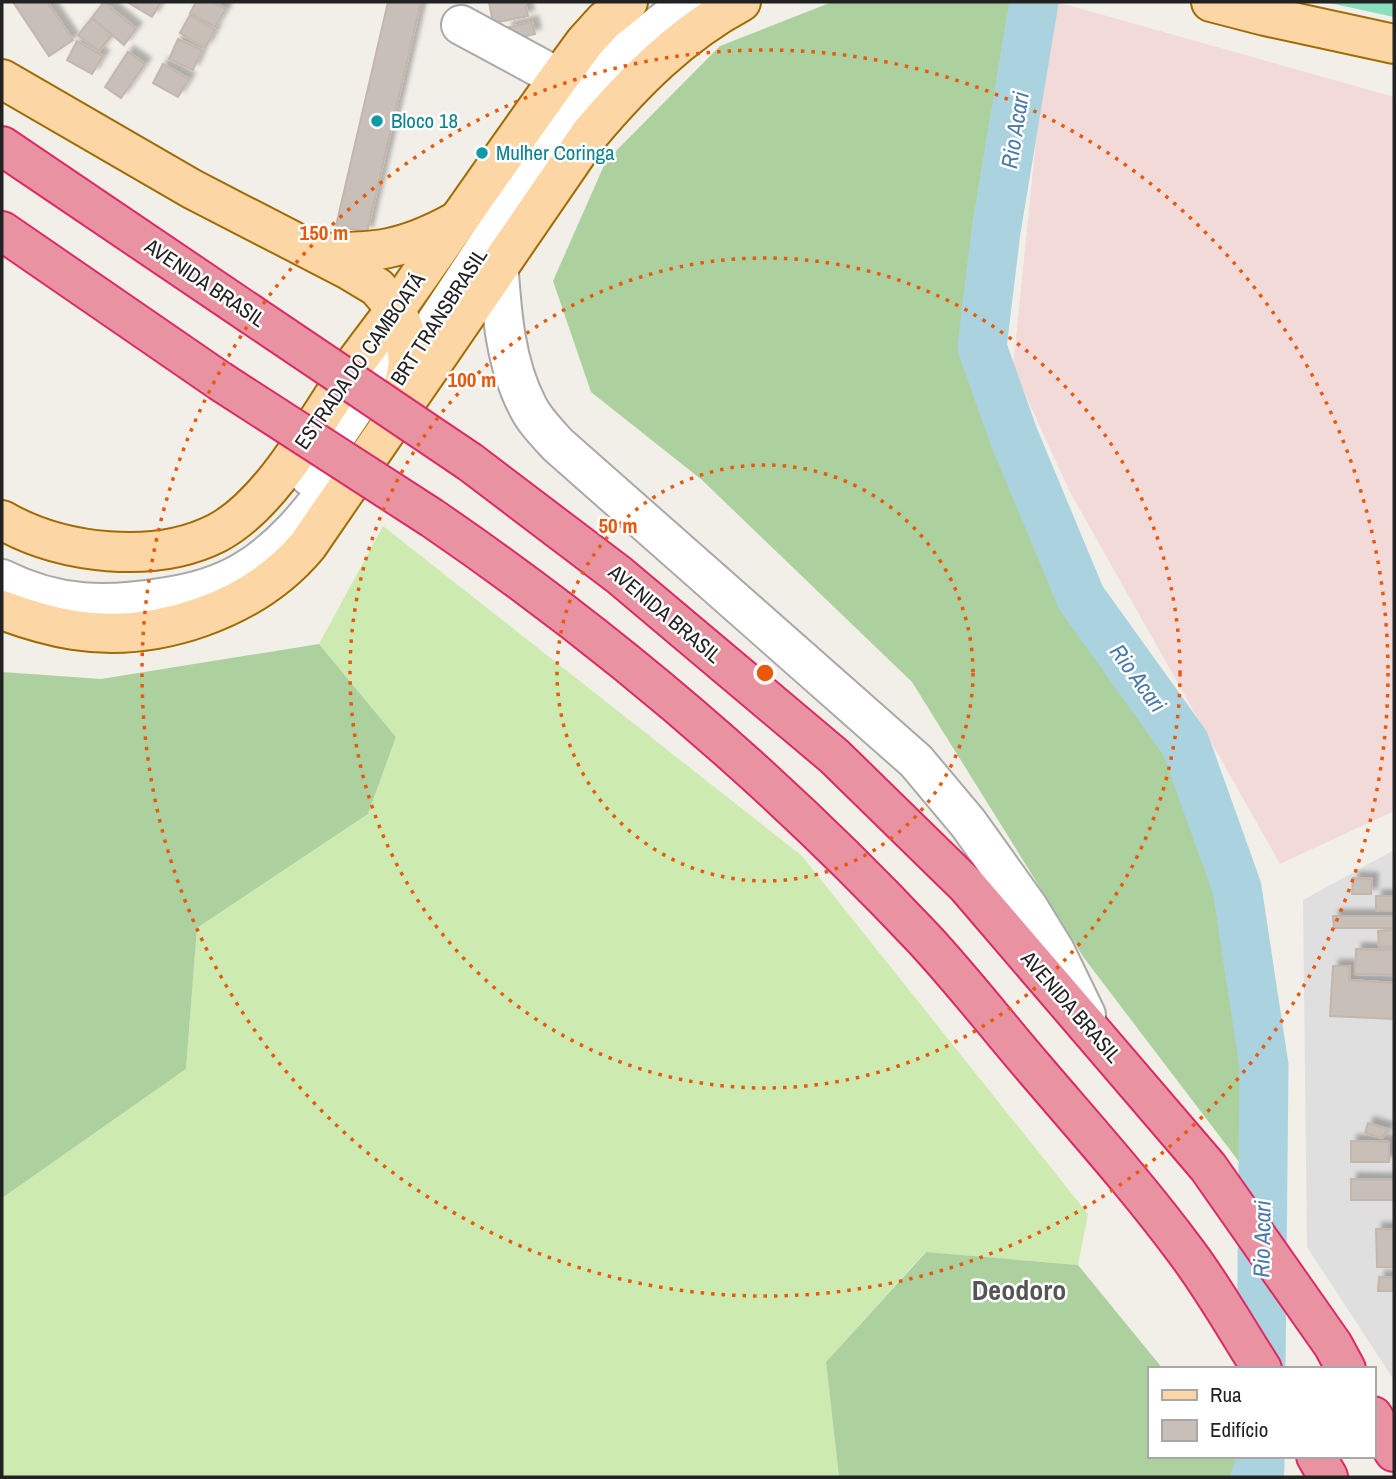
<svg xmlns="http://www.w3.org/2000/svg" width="1396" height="1479" viewBox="0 0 1396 1479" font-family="'Archivo Narrow',sans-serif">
	<defs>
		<filter id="shadow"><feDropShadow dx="6" dy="-6" stdDeviation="2" flood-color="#0004"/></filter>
	</defs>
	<rect width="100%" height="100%" fill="#f2efe9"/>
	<polygon fill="#e0dfdf" points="1394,850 1394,1380 1307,1247 1303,900"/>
	<polygon fill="#f2dad9" points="1050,2 1057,2 1394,97 1394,811 1280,864 1070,492 1013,368"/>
	<polygon fill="#cdebb0" points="383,526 802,856 1088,1214 1078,1265 925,1252 826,1362 839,1477 2,1477 2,1198 186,1069 197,928 368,814 396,737 319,644"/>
	<g fill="#add19e">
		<polygon points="832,2 1021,2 969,352 1069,602 1173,751 1223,893 1246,1067 1243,1167 1084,958 912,682 702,480 591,392 553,281 606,161 720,46"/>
		<polygon points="319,644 396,737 368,814 197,928 186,1069 2,1198 2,672 101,679"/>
		<polygon points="926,1252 1078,1265 1163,1369 1149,1369 1149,1456 1235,1456 1253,1477 839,1477 826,1362"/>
	</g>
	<polygon fill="#88e0be" points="1325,2 1394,2 1394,17"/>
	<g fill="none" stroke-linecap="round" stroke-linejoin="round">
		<g stroke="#aad3df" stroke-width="49">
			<polyline points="1034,2 996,231 982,347 1014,437 1081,598 1185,743 1237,888 1264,1066 1261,1369"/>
			<polyline points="1255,1477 1260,1469 1260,1456"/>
		</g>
	</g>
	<g fill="#c7bfb8" stroke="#c4b6ab" stroke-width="2" filter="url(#shadow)">
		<polygon points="13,2 47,2 73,40 49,56"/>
		<polygon points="104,2 136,29 124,45 92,18"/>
		<polygon points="127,2 161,2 152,17"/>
		<polygon points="196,2 213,2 226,9 215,27 190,13"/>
		<polygon points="388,2 421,2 367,232 336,226"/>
		<polygon points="489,2 525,2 528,16 493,23"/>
		<polygon points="190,15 215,30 205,48 180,33"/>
		<polygon points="92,18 112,35 99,51 78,35"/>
		<polygon points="532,22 535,34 509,40 506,28"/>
		<polygon points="178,39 202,50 193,70 169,59"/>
		<polygon points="77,41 103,56 92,74 67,60"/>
		<polygon points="128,52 145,64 121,98 105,87"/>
		<polygon points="163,64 189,79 178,97 153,83"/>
		<polygon points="1353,878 1372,879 1371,894 1352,894"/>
		<rect x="1376" y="896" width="18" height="15"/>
		<polygon points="1333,916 1394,916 1394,928 1334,928"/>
		<polygon points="1394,930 1394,946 1379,947 1378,931"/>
		<polygon points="1356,949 1394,950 1393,975 1355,974"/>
		<polygon points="1333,966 1350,966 1349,980 1394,983 1394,1019 1330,1016"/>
		<polygon points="1368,1123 1388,1129 1382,1138 1365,1133"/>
		<polygon points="1351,1141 1389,1142 1389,1162 1351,1162"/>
		<polygon points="1351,1179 1394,1180 1394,1200 1351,1200"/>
		<polygon points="1376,1229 1394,1229 1394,1267 1377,1267"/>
		<polygon points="1379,1277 1394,1278 1394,1291 1378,1291"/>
	</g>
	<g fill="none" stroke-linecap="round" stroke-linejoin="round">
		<g stroke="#a9a9a9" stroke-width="42">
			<g id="minor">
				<polyline points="461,25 559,78"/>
				<path d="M496 232C501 289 500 354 528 407 535 421 547 433 558 445L916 761 968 823 1028 907 1055 951 1086 1015"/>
				<polyline points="396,383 556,141 594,88 625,52 689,2"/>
				<polyline points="309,476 385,363"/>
				<path d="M2 579C58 607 107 607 167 597 194 593 219 586 243 572 279 551 312 513 335 478"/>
			</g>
		</g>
		<g stroke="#a06b00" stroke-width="42">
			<g id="major">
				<polyline points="1211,2 1265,16 1394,44"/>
				<polyline points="2,79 192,189 347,269 377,287 396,309 405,332 408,364 400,404"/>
				<path d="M318 253C377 252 402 251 455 222"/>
				<path d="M2 520C61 554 154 565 217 533 274 503 319 415 356 362 375 336 395 311 413 285 470 204 526 122 585 42L604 21 628 2"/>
				<path d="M2 610C26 619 49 626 74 630 157 643 254 610 308 545L590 134C634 82 681 34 741 2"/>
			</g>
		</g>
		<g stroke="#dc2a67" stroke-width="42">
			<g id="highway">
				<polyline points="2,146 249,313"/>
				<polyline points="2,231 220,381"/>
				<polyline points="470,462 619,575 834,756 967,886 1208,1167 1333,1345 1346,1369"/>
				<path d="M432 518C609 639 777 783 924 939 962 980 997 1025 1033 1067 1085 1128 1139 1188 1187 1253 1214 1289 1237 1330 1262 1369"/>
				<polyline points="1373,1416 1394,1452"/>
				<polyline points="1316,1456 1328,1477"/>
			</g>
		</g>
		<use href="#minor" stroke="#fff" stroke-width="38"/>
		<use href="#major" stroke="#fcd6a4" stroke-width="38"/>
		<use href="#highway" stroke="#e892a2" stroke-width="38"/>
		<g stroke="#dc2a67" stroke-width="42" stroke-linecap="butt">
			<g id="highway-bridge">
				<polyline points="249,313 470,462"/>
				<polyline points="220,381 432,518"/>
			</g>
		</g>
		<use href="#highway-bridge" stroke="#e892a2" stroke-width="38"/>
	</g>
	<g fill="none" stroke="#e8590c" stroke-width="3.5" stroke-dasharray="3.5 7">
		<circle cx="765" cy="673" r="208"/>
		<circle cx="765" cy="673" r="415"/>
		<circle cx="765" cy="673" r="623"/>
	</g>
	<g fill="#0f9aa8" stroke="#fff" stroke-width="2.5">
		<circle cx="377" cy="121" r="7"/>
		<circle cx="482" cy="153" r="7"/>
	</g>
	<g text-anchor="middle" stroke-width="5" stroke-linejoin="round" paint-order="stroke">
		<g font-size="21" fill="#0d838f" stroke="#fff" text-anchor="start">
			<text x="391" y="128">Bloco 18</text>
			<text x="496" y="160">Mulher Coringa</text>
		</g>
		<g font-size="21" fill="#222" stroke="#fff">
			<text transform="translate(205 283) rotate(34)" y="7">AVENIDA BRASIL</text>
			<text transform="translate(439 317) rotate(-57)" y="7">BRT TRANSBRASIL</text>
			<text transform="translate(360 361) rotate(-55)" y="7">ESTRADA DO CAMBOATÁ</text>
			<text transform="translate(665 614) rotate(40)" y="7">AVENIDA BRASIL</text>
			<text transform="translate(1071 1007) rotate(49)" y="7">AVENIDA BRASIL</text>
		</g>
		<g font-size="23" font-style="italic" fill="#4a7aab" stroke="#fff">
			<text transform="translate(1015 130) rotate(-81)" y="8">Rio Acari</text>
			<text transform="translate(1138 678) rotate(54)" y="8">Rio Acari</text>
			<text transform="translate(1262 1239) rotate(-89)" y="8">Rio Acari</text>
		</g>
		<g font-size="28" font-weight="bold" fill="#555" stroke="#fff">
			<text x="1019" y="1300">Deodoro</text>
		</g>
	</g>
	<circle cx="765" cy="673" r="10" fill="#e8590c" stroke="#fff" stroke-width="3.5"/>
	<g font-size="21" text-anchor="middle" font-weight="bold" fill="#e8590c" stroke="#fff" stroke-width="5" stroke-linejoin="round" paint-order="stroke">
		<text x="324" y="240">150 m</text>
		<text x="472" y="387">100 m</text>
		<text x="618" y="533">50 m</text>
	</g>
	<rect width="1396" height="1479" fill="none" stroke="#222222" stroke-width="7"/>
	<rect x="1148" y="1367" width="228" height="91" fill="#ffffff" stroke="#a7a7a7" stroke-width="2"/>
	<rect x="1162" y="1390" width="35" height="10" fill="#fcd6a4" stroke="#a7a7a7" stroke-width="2"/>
	<text x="1210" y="1402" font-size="21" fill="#222222">Rua</text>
	<rect x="1162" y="1420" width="35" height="21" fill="#c7bfb8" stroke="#a7a7a7" stroke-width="2"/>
	<text x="1210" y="1437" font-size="21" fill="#222222">Edifício</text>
</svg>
